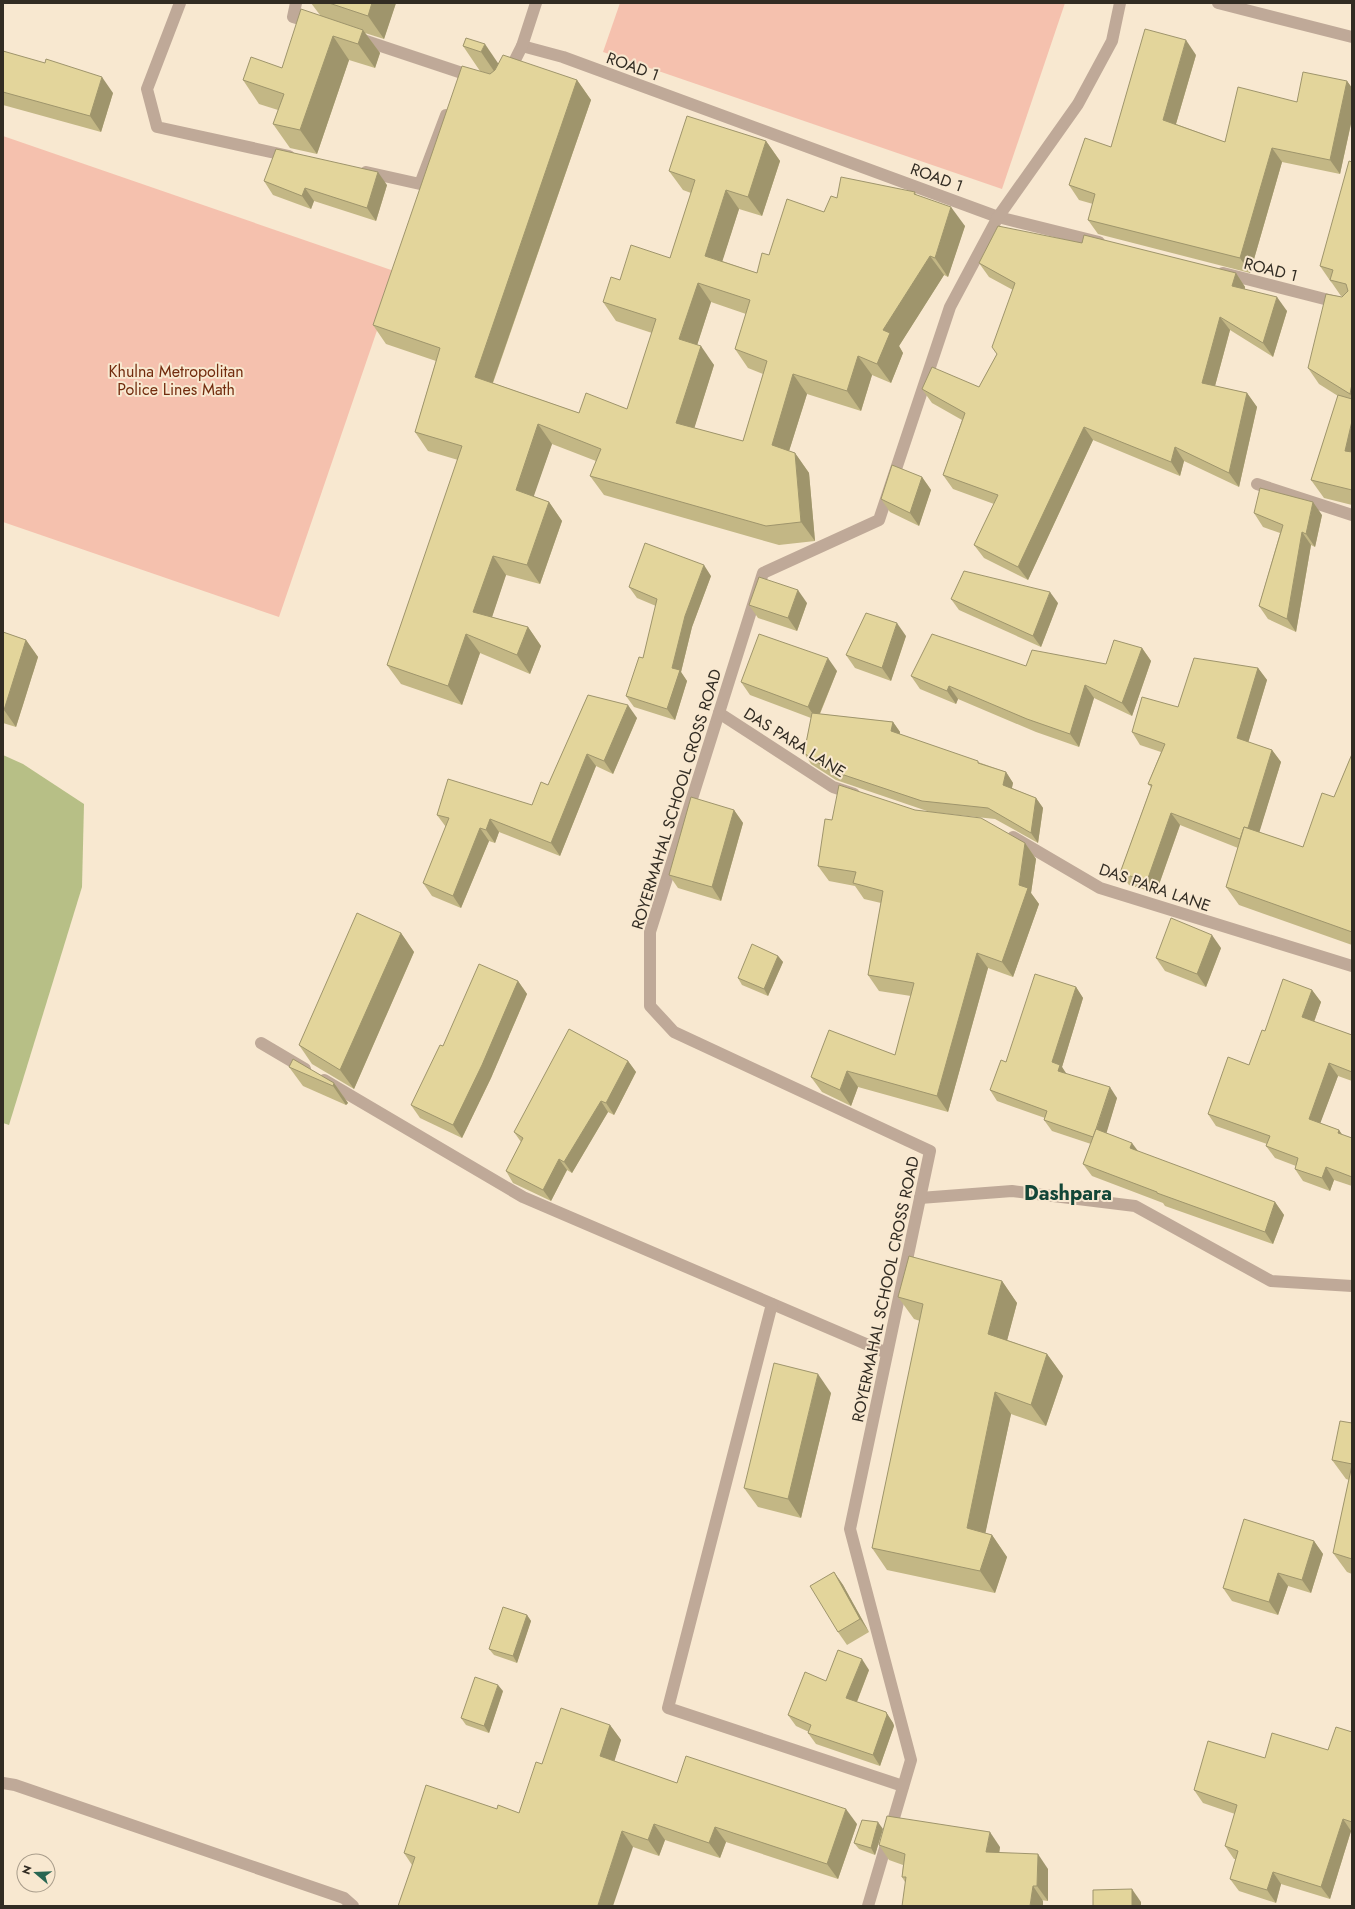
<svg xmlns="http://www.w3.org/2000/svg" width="1355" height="1909" viewBox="0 0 1355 1909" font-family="Jost,sans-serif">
	<rect width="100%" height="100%" fill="#f8e8d0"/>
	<g fill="#f5c1ae">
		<polygon points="620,3 1065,3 1002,189 603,52"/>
		<polygon points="3,136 397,272 279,617 3,522"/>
	</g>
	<polygon fill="#b7bf86" points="3,755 23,764 84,804 82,887 9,1125 3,1123"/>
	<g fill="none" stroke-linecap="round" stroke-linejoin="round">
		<g stroke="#bfa998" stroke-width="12">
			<polyline points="180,3 147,89 157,127 289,156"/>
			<polyline points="296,3 293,17 313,23"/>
			<polyline points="1218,3 1352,37"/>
			<polyline points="357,38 474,77"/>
			<polyline points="522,46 563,57 998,217 1099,242"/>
			<polyline points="508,74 522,46 536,3"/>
			<polyline points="366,172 420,184 446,115"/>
			<polyline points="1223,273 1352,306"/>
			<polyline points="1257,484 1352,515"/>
			<polyline points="719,713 833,787 854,794"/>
			<polyline points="1013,837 1100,888 1352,966"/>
			<polyline points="261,1043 305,1069"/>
			<polyline points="324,1080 523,1197 887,1353"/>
			<polyline points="920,1198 1012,1191 1135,1206 1271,1281 1352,1286"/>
			<polyline points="772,1304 668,1708 903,1786"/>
			<polyline points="3,1783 15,1785 344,1898 353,1906"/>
			<polyline points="868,1906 911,1760 850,1529 930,1151 674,1032 650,1006 650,932 763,573 879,520 950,307 998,217 1078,104 1112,41 1120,3"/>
		</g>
	</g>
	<g fill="#c3b785" fill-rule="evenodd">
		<polygon points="311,3 396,3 384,39 365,33 380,53 375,68 349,60 317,154 290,148 273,124 278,110 259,104 243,80 282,68 320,15"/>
		<path d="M466 38 498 64 577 80 591 100 493 383 579 413 627 409 652 333 616 321 603 302 620 280 670 258 691 193 683 190 669 171 766 141 780 161 762 216 739 209 722 261 757 273 769 255 824 212 837 198 915 192 917 196 965 226 948 277 944 275 899 346 903 353 891 383 872 375 861 411 807 394 789 451 795 453 809 473 815 541 779 545 604 495 590 476 596 461 552 444 533 496 549 502 562 521 540 584 506 575 492 617 528 627 541 646 530 674 480 653 462 705 401 684 387 665 458 460 428 451 415 432 436 361 386 344 373 325 489 74 480 71 463 46ZM711 302 746 314 735 349 748 368 763 374 743 441 694 428 714 365 697 345Z"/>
		<polygon points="3,51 113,93 101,132 3,105"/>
		<polygon points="1196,55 1176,124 1225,142 1297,102 1347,81 1352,88 1352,119 1340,174 1282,162 1250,273 1098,234 1088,220 1093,204 1079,200 1069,185 1111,147"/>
		<polygon points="1352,162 1352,505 1324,498 1311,480 1338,396 1319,384 1308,368 1343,296 1341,296 1332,283 1331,282 1320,266"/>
		<polygon points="264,181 387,185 376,221 314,201 311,209 273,195"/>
		<polygon points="1082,243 1236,273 1245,287 1245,289 1287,311 1273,357 1230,330 1215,386 1247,393 1257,407 1239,487 1184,461 1180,476 1093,440 1028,580 984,558 974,545 994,504 953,489 943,475 962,420 932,403 922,389 979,387 997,354 1013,290 989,277 979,263"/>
		<polygon points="922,477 931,490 919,526 890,512 881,499"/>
		<polygon points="1254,513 1322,515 1315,547 1311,545 1296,632 1268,619 1259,606 1280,533 1263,527"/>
		<polygon points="711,576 692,627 681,672 687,681 675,720 634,707 626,696 643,658 656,606 637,598 629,587"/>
		<polygon points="951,599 1058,603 1041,647 959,610"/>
		<polygon points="807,603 797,631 758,618 749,605"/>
		<polygon points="3,632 26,640 38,657 16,727 3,723"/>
		<polygon points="906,636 891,681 855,668 846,655"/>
		<polygon points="1142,648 1151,661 1132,716 1094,698 1079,747 1036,732 958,699 956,704 920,689 911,676 1026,666 1106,664"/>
		<polygon points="1258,668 1267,680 1248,742 1272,750 1281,762 1259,832 1303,847 1334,797 1352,754 1352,945 1239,905 1226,887 1238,848 1180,825 1156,893 1129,885 1120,873 1151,787 1148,784 1161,752 1140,745 1132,732 1178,707"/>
		<polygon points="837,671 820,714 893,722 900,732 900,734 1006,772 1013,783 1012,788 1036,798 1043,808 1038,843 995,819 930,812 836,780 811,764 804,753 811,718 750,695 741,682"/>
		<polygon points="588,695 637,718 613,774 596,766 560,856 499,832 495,843 489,841 461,908 432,896 423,883 446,827 437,815 532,805 548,785"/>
		<polygon points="734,810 743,823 721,901 678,888 669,875"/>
		<polygon points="915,810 1025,843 1036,859 1031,893 1039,904 1013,977 988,968 948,1112 858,1087 851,1106 822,1092 811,1077 895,1055 911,996 879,991 868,975 881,903 864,899 855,886 829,881 818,866 832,820"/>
		<polygon points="401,933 414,952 354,1089 312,1064 299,1045"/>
		<polygon points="1221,948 1206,987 1165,971 1156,958"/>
		<polygon points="778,956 783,962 768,996 742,985 738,978"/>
		<polygon points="518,981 527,994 491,1078 462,1138 420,1118 411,1105 443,1046"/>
		<polygon points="1076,987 1083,998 1062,1067 1066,1074 1117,1098 1106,1133 1138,1152 1275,1202 1284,1215 1273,1244 1165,1206 1163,1203 1092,1176 1083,1164 1091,1144 1052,1131 1044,1120 1045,1118 997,1101 990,1090 1006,1062"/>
		<polygon points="1312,990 1321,1002 1314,1022 1352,1035 1352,1034 1352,1081 1338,1076 1320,1123 1339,1130 1342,1135 1352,1138 1352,1186 1334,1180 1330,1191 1303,1181 1295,1169 1296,1166 1275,1158 1266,1146 1267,1144 1216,1126 1208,1114 1249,1065 1265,1031"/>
		<polygon points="628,1061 636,1072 614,1115 608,1112 572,1173 567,1170 551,1201 513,1183 506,1171 521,1142 514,1132"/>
		<polygon points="289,1067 334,1083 348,1103 346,1105 303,1086"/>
		<polygon points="1002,1281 1017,1303 1007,1340 1047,1354 1063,1376 1046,1426 1011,1414 985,1533 992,1535 1007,1557 995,1593 887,1570 872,1548 920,1321 914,1319 898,1297"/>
		<polygon points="831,1393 801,1518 758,1507 744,1488"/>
		<polygon points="1352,1423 1352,1574 1347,1572 1333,1553 1349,1480 1346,1479 1332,1460"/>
		<polygon points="1314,1541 1323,1554 1311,1593 1288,1586 1278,1615 1232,1601 1223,1588"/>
		<polygon points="834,1572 843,1585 869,1632 847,1645 838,1632"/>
		<polygon points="527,1615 531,1621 517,1663 494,1655 489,1649"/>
		<polygon points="869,1670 857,1702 886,1712 893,1723 894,1726 880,1766 816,1744 808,1733 809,1732 796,1726 788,1715 826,1681"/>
		<polygon points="503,1691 489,1733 466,1725 461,1718"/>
		<polygon points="610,1725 621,1740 614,1761 677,1783 857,1824 838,1879 726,1842 720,1858 665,1840 659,1856 633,1847 412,1865 404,1853 497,1809 519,1813 542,1764"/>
		<polygon points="1352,1732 1352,1832 1351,1831 1330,1899 1281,1884 1276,1903 1239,1891 1230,1879 1236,1859 1234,1859 1225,1846 1235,1814 1203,1803 1194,1790 1265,1758 1328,1750"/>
		<polygon points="883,1829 875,1855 859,1849 854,1843"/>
		<polygon points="879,1845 1000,1847 999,1853 1048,1869 1048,1901 905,1882 902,1877 903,1865 889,1860"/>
	</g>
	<g fill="#9f956c">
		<polygon points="372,3 396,3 384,39 368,16"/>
		<polygon points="363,30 380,53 375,68 358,44"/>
		<polygon points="333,36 349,60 317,154 300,130"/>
		<polygon points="1186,40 1196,55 1173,134 1163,120"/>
		<polygon points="485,44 502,69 498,77 481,52"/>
		<polygon points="102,77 113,93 101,132 90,116"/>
		<polygon points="577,80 591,100 488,396 475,377"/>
		<polygon points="1347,81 1352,88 1352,119 1340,174 1330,160"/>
		<polygon points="766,141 780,161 762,216 748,197"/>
		<polygon points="1272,148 1282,162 1250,273 1240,258"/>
		<polygon points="378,172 387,185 376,221 367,208"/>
		<polygon points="305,188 314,201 311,209 302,196"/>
		<polygon points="726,190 739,209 718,275 705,256"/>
		<polygon points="951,207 965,226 948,277 935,258"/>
		<polygon points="930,256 944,275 899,346 903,353 891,383 877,364 883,330"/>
		<polygon points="1236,273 1245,287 1242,300 1232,286"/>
		<polygon points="698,283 711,302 693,358 679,339"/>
		<polygon points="1277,297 1287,311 1273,357 1263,343"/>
		<polygon points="1220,317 1230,330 1212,397 1202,383"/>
		<polygon points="701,346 714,365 690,442 676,423"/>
		<polygon points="858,356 872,375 861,411 847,391"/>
		<polygon points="793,374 807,394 785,464 772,445"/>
		<polygon points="1352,384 1352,397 1350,394"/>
		<polygon points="1247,393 1257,407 1239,487 1229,473"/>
		<polygon points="1352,421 1352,460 1345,451"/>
		<polygon points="538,424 552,444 529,510 516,490"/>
		<polygon points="1084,427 1093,440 1028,580 1018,567"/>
		<polygon points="1175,447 1184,461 1180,476 1171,462"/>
		<polygon points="795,453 809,473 815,541 801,522"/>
		<polygon points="922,477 931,490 919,526 910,513"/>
		<polygon points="549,502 562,521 540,584 527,565"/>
		<polygon points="1313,502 1322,515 1315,547 1306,534"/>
		<polygon points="1302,532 1311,545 1296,632 1287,619"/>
		<polygon points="493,556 506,575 487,632 473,612"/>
		<polygon points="704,565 711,576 692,627 681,672 687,681 675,720 667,709 672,668 685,616"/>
		<polygon points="798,590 807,603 797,631 788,618"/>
		<polygon points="1050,592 1058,603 1041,647 1033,636"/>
		<polygon points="897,623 906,636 891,681 882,668"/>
		<polygon points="528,627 541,646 530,674 517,655"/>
		<polygon points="466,634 480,653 462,705 448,686"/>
		<polygon points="26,640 38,657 16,727 4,710"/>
		<polygon points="1142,648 1151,661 1132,716 1122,703"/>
		<polygon points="828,658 837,671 817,720 808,707"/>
		<polygon points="1258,668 1267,680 1246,750 1237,738"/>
		<polygon points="1085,685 1094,698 1079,747 1070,734"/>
		<polygon points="949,686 958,699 956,704 947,691"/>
		<polygon points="628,705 637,718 613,774 604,761"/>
		<polygon points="893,722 900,732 898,741 891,731"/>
		<polygon points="1272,750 1281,762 1253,853 1244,841"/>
		<polygon points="587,754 596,766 560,856 551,843"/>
		<polygon points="1006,772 1013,783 1010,795 1003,785"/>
		<polygon points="1036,798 1043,808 1038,843 1031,833"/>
		<polygon points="734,810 743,823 721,901 712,887"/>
		<polygon points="1171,813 1180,825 1156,893 1147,881"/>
		<polygon points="490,819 499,832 495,843 486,830"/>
		<polygon points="480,828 489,841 461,908 453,896"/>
		<polygon points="1025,843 1036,859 1031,893 1039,904 1013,977 1002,962 1019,885"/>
		<polygon points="401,933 414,952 354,1089 340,1070"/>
		<polygon points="1212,935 1221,948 1206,987 1197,974"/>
		<polygon points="977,953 988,968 948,1112 937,1096"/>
		<polygon points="778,956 783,962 768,996 764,989"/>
		<polygon points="518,981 527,994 491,1078 462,1138 453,1125"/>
		<polygon points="1076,987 1083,998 1062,1067 1068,1076 1066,1082 1052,1062"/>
		<polygon points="1312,990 1321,1002 1311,1030 1302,1017"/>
		<polygon points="628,1061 636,1072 614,1115 606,1103"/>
		<polygon points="1329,1063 1338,1076 1317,1132 1309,1119"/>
		<polygon points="847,1071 858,1087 851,1106 840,1090"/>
		<polygon points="334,1083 348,1103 346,1105 333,1086"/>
		<polygon points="1110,1087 1117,1098 1102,1148 1094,1137"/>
		<polygon points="601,1101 608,1112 572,1173 564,1162"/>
		<polygon points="1339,1130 1348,1143 1338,1133"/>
		<polygon points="1132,1143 1141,1155 1130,1148"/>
		<polygon points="559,1159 567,1170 551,1201 543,1190"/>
		<polygon points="1326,1167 1334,1180 1330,1191 1322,1178"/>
		<polygon points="1275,1202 1284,1215 1273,1244 1265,1232"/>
		<polygon points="1002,1281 1017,1303 1003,1356 988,1334"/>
		<polygon points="1047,1354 1063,1376 1046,1426 1031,1405"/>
		<polygon points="818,1374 831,1393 801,1518 788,1499"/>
		<polygon points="995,1392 1011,1414 982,1549 967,1528"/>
		<polygon points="992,1535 1007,1557 995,1593 980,1571"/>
		<polygon points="1314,1541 1323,1554 1311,1593 1302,1580"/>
		<polygon points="834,1572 843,1585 869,1632 860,1619"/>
		<polygon points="1278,1573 1288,1586 1278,1615 1269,1602"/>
		<polygon points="527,1615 531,1621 517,1663 513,1656"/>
		<polygon points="862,1659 869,1670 854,1709 846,1698"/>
		<polygon points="498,1685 503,1691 489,1733 484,1726"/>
		<polygon points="886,1712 893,1723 894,1726 880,1766 873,1755"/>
		<polygon points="610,1725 621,1740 611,1772 600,1756"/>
		<polygon points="846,1809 857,1824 838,1879 827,1864"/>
		<polygon points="1343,1819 1351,1831 1330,1899 1321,1887"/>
		<polygon points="878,1822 883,1829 875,1855 871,1848"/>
		<polygon points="654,1824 665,1840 659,1856 648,1840"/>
		<polygon points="715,1827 726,1842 720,1858 709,1843"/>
		<polygon points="622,1831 633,1847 613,1906 598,1906 598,1905"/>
		<polygon points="990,1832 1000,1847 997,1868 986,1852"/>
		<polygon points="1038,1854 1048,1869 1048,1901 1037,1886"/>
		<polygon points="1273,1872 1281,1884 1276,1903 1267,1890"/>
		<polygon points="1033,1886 1043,1901 1043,1906 1030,1906"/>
		<polygon points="1132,1889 1141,1902 1141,1906 1132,1906"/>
	</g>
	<g fill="#e3d59b" stroke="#9f956c" fill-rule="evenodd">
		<polygon points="329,3 372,3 368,16"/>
		<polygon points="301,9 363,30 358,44 333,36 300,130 273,124 284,94 243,80 251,57 282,68"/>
		<polygon points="1145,29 1186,40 1163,120 1225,142 1238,87 1297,102 1303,72 1347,81 1330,160 1272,148 1240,258 1088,220 1095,194 1069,185 1085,138 1111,147"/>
		<polygon points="466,38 485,44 481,52 463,46"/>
		<polygon points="3,51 45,63 46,59 102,77 90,116 3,92"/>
		<path d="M503 55 577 80 475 377 579 413 586 393 627 409 656 319 603 302 611 277 620 280 631 245 670 258 695 180 669 171 687 116 766 141 748 197 726 190 705 256 757 273 762 253 769 255 787 199 824 212 831 196 837 198 841 177 915 192 914 194 951 207 935 258 930 256 883 330 890 333 877 364 858 356 847 391 793 374 772 445 795 453 801 522 766 526 590 476 601 449 538 424 516 490 549 502 527 565 493 556 473 612 528 627 517 655 466 634 448 686 387 665 462 446 415 432 440 348 373 325 462 66 490 74 495 70ZM698 283 750 300 735 349 767 361 743 441 676 423 701 346 679 339Z"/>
		<polygon points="276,149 378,172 367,208 305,188 302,196 264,181"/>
		<polygon points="1349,161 1352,162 1352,384 1350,394 1308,368 1326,294 1342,297 1348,291 1346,284 1330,280 1333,270 1320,266"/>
		<polygon points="998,226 1082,243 1084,235 1236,273 1232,286 1277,297 1263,343 1220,317 1202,383 1247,393 1229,473 1175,447 1171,462 1084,427 1018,567 974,545 998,495 943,475 965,413 922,389 932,367 979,387 997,354 992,347 1015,283 979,263"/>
		<polygon points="1338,395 1352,399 1352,421 1345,451 1352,452 1352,490 1311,480"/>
		<polygon points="892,465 922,477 910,513 881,499"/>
		<polygon points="1260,488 1313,502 1306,534 1302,532 1287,619 1259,606 1283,525 1254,513"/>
		<polygon points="645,543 704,565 685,616 672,668 680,670 667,709 626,696 639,657 643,658 657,599 629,587"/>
		<polygon points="964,571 1050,592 1033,636 951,599"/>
		<polygon points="759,577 798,590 788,618 749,605"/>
		<polygon points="866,613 897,623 882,668 846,655"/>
		<polygon points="3,632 26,640 4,710 3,709"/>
		<polygon points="759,634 828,658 808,707 741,682"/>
		<polygon points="932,634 1026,666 1032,650 1106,664 1114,640 1142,648 1122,703 1085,685 1070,734 1027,719 949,686 947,691 911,676"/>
		<polygon points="1194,658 1258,668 1237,738 1272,750 1248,828 1244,827 1240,839 1171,813 1147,881 1120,873 1152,785 1148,784 1165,744 1132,732 1142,697 1178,707"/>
		<polygon points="588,695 628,705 604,761 587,754 551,843 490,819 486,830 480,828 453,896 423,883 449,818 437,815 448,779 532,805 541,782 548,785"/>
		<polygon points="812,713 893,722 891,731 978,761 978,763 1006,772 1003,785 1036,798 1031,833 988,808 922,801 829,770 804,753"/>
		<polygon points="1352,754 1352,932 1226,887 1244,827 1303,847 1322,793 1334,797"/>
		<polygon points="839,785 915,810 981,818 1025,843 1019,885 1028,888 1002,962 977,953 937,1096 847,1071 840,1090 811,1077 829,1030 895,1055 914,983 868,975 883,891 853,883 856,872 818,866 825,819 832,820"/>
		<polygon points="691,797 734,810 712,887 669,875"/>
		<polygon points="357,913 401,933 340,1070 299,1045"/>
		<polygon points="1171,918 1212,935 1197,974 1156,958"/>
		<polygon points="752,944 778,956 764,989 738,978"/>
		<polygon points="479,964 518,981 482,1065 453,1125 411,1105 440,1045 443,1046"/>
		<polygon points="1035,974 1076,987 1052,1062 1060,1065 1058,1071 1110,1087 1096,1129 1093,1137 1044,1120 1047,1111 990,1090 1001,1060 1006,1062"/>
		<polygon points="1283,979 1312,990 1302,1017 1352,1035 1352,1034 1352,1072 1329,1063 1309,1119 1339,1130 1338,1133 1352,1138 1352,1177 1326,1167 1322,1178 1295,1169 1298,1158 1266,1146 1270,1136 1208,1114 1228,1057 1249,1065 1262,1030 1265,1031"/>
		<polygon points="569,1029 628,1061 606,1103 601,1101 564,1162 559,1159 543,1190 506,1171 523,1138 514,1132"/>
		<polygon points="293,1059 334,1083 333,1086 289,1067"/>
		<polygon points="1096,1129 1132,1143 1130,1148 1275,1202 1265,1232 1157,1193 1157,1192 1083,1164"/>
		<polygon points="909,1256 1002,1281 988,1334 1047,1354 1031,1405 995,1392 967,1528 992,1535 980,1571 872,1548 923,1304 898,1297"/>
		<polygon points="774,1363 818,1374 788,1499 744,1488"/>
		<polygon points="1340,1421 1352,1423 1352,1464 1332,1460"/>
		<polygon points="1352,1465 1352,1559 1333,1553"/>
		<polygon points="1244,1519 1314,1541 1302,1580 1278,1573 1269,1602 1223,1588"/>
		<polygon points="834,1572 860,1619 838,1632 810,1586"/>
		<polygon points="503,1607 527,1615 513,1656 489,1649"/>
		<polygon points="838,1650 862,1659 846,1698 886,1712 887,1715 873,1755 808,1733 811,1725 788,1715 805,1672 826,1681"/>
		<polygon points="475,1677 498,1685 484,1726 461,1718"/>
		<polygon points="561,1708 610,1725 600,1756 677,1783 686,1756 846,1809 827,1864 715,1827 709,1843 654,1824 648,1840 622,1831 598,1905 600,1906 398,1906 415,1857 404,1853 426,1785 497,1809 498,1805 519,1813 536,1762 542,1764"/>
		<polygon points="1336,1727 1352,1732 1352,1822 1343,1819 1321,1887 1273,1872 1267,1890 1230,1879 1238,1851 1225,1846 1237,1805 1194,1790 1208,1741 1265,1758 1272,1733 1328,1750"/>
		<polygon points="887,1816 990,1832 986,1852 1038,1854 1037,1886 1033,1886 1030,1906 902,1906 906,1877 902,1877 905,1854 879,1845"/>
		<polygon points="862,1820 878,1822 871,1848 854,1843"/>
		<polygon points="1132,1889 1132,1906 1093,1906 1093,1890"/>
	</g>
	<g text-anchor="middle" stroke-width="4" stroke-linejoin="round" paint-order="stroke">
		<g font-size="16" fill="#322c23" stroke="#f8e8d0">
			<text transform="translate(633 66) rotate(20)" y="6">ROAD 1</text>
			<text transform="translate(937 177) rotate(20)" y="6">ROAD 1</text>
			<text transform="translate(1271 269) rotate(14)" y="6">ROAD 1</text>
			<text transform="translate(795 742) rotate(32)" y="6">DAS PARA LANE</text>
			<text transform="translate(676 799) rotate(-73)" y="6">ROYERMAHAL SCHOOL CROSS ROAD</text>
			<text transform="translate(1155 887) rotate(19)" y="6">DAS PARA LANE</text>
			<text transform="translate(885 1289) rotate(-78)" y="6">ROYERMAHAL SCHOOL CROSS ROAD</text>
		</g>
		<g font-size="16" fill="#722c0e" stroke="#f8e8d0">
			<text x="176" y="377">Khulna Metropolitan<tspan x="176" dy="18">Police Lines Math</tspan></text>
		</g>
		<g font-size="20" font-weight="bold" fill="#134637" stroke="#f8e8d0">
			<text x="1068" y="1200">Dashpara</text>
		</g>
	</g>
	<rect width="1355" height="1909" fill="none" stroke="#322c23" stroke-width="8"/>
	<g transform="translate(36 1873) rotate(289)"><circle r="19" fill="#f8e8d0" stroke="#a99d8b"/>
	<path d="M0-3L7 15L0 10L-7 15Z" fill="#286652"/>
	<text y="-6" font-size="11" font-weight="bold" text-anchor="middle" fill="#322c23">N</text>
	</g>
</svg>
